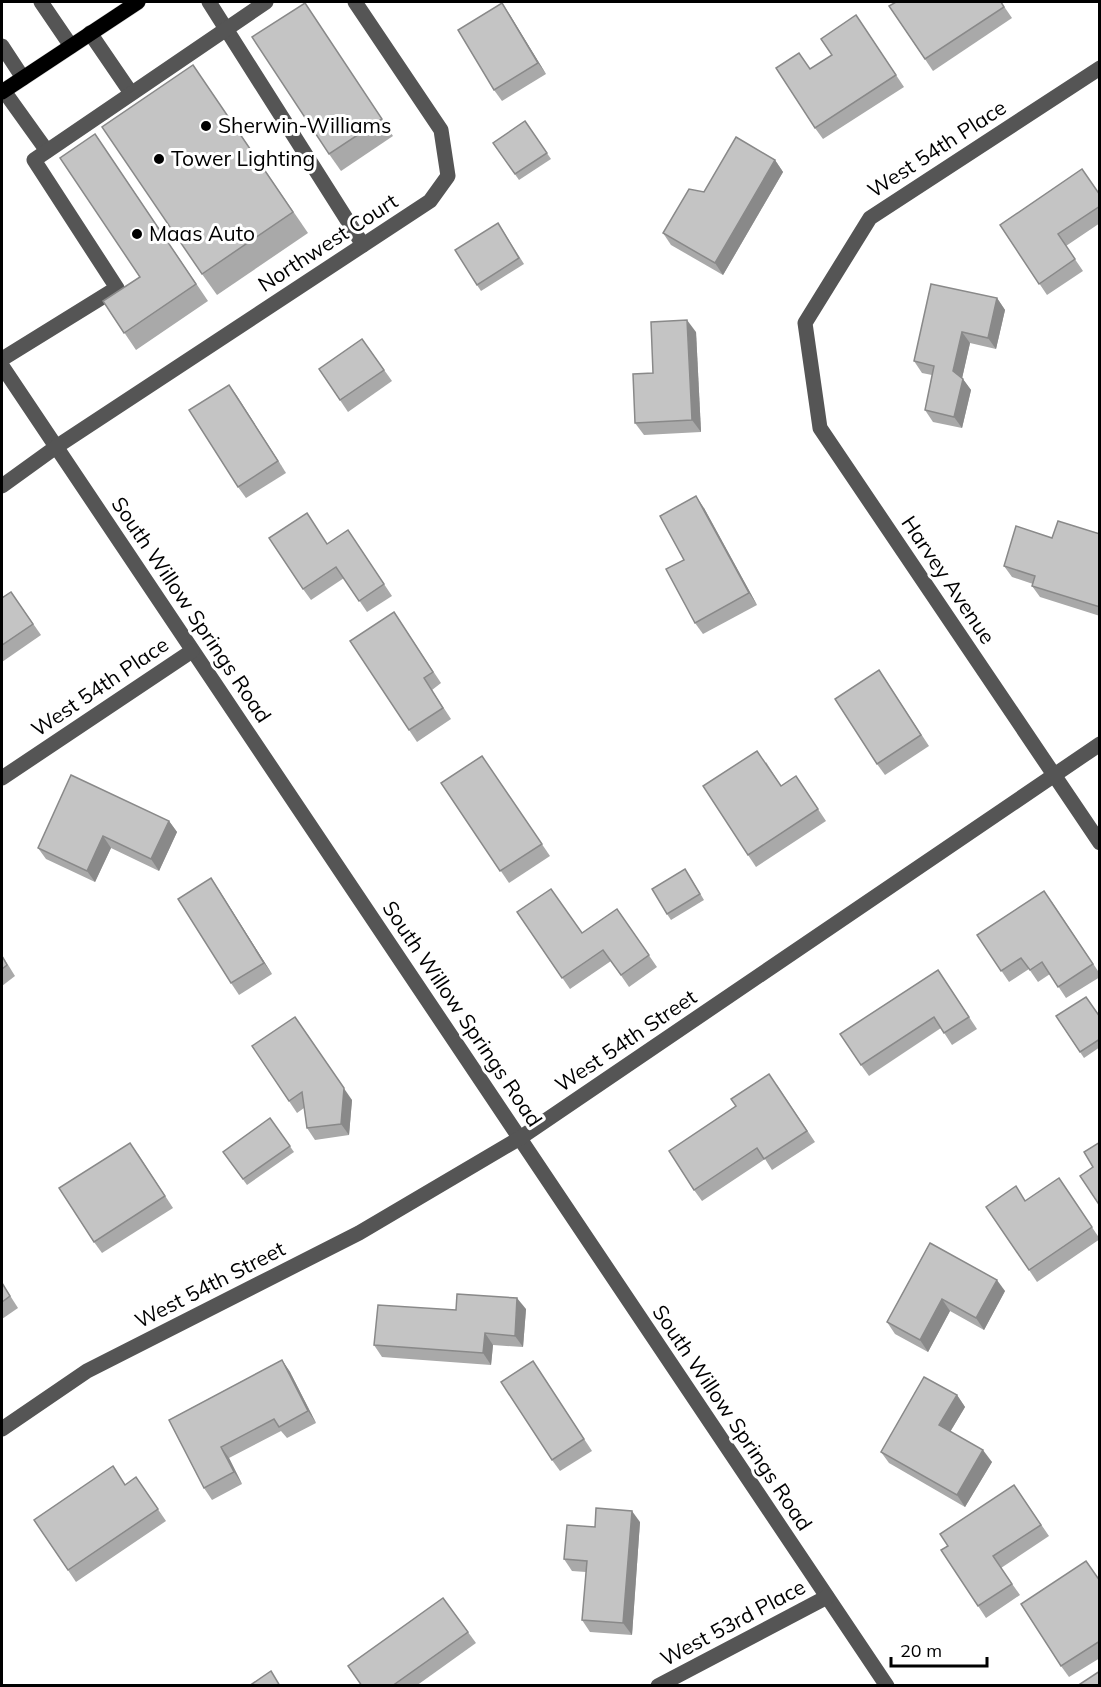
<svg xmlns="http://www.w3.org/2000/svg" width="1101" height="1687" viewBox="0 0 1101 1687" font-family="Mulish,sans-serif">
	<rect width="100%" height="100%" fill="#fff"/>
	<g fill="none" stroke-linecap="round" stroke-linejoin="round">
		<g stroke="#dbdbdb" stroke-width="16">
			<polyline id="major" points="2,92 138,2"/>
		</g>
		<g stroke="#555" stroke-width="15">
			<polyline points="41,2 71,46"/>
			<polyline points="209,2 363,245"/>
			<polyline points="90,33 131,93"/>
			<polyline points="2,46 23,78"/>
			<polyline points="1100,68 870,218 805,323 820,428 1100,843"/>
			<polyline points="4,91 47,151"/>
			<polyline points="2,359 117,288 34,160 266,2"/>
			<polyline points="2,366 887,1686"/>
			<polyline points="2,486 56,447 430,201 448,176 441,130 355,2"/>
			<polyline points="2,778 192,651"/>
			<polyline points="2,1429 87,1371 359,1233 520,1138 1100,744"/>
			<polyline points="658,1686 827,1597"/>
		</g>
		<use href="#major" stroke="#000" stroke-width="15"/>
	</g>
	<g fill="#a9a9a9">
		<polygon points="1001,2 1012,18 933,71 889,6"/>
		<polygon points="305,3 393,136 341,171 329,154"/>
		<polygon points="502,3 546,74 502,101 494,90"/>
		<polygon points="864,27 904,87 823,139 815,128 810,69 832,55"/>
		<polygon points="193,65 308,233 217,295 202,274"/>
		<polygon points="525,121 551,159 519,180 493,143"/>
		<polygon points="95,134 208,301 136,350 103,301 140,277"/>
		<polygon points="775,160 783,172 723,275 671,245 663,233 704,192"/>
		<polygon points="1100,195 1100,223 1066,246 1083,271 1047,295 1000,225"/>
		<polygon points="502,229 524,264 481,291 477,285"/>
		<polygon points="997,298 1005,310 996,349 970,343 962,378 971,390 962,428 933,422 925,410 932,375 922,373 914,361"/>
		<polygon points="696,332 701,432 644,435 635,423 653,373"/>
		<polygon points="362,339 392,381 348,412 319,369"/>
		<polygon points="229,385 286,473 246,498 238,487"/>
		<polygon points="704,508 757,605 703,634 695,623"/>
		<polygon points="348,530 392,596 367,612 344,578 311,600 303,589 327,544"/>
		<polygon points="1100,534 1100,616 1040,597 1032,586 1033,584 1012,577 1004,566 1052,538"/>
		<polygon points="11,592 41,635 2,662 2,598"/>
		<polygon points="394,612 441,683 432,690 451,719 417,742 409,730"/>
		<polygon points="879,670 929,746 885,775 877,764"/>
		<polygon points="482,756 550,856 509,883 441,783"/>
		<polygon points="766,762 781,786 796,776 826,821 756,867 748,855"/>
		<polygon points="169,821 177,832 159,871 111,848 95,882 46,859 38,848"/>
		<polygon points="689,875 704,900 671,920 667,914"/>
		<polygon points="211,878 272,974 239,995 231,983"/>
		<polygon points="1052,902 1100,974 1100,977 1066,998 1050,974 1038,982 1029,969 1009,982 977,935"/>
		<polygon points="617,909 657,967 629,987 611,961 570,989 517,912 582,933"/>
		<polygon points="2,955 15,976 2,986"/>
		<polygon points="938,970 977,1029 952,1045 941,1028 869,1076 861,1065"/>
		<polygon points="1056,1016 1100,1016 1100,1047 1084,1058"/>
		<polygon points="252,1046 352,1100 349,1135 315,1140 307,1128 304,1108 297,1113"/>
		<polygon points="777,1085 815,1142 772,1170 765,1159 702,1201 694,1190"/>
		<polygon points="270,1118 294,1152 247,1185 223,1152"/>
		<polygon points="138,1154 173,1208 102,1253 94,1242"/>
		<polygon points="1059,1179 1100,1239 1037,1282 1029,1270 1026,1201"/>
		<polygon points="930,1243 1005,1291 984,1330 950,1311 928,1352 895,1334 887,1322"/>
		<polygon points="2,1283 18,1308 2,1319"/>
		<polygon points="526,1309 523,1347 493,1345 491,1365 382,1357 374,1345 456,1310"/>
		<polygon points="282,1360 290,1372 316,1423 287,1438 281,1431 229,1458 242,1484 212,1500 204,1488 169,1420"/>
		<polygon points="533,1361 592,1451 560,1471 552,1460"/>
		<polygon points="957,1395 965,1407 950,1432 992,1462 965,1507 889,1463 881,1452"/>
		<polygon points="136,1477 166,1521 76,1582 34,1520 125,1485"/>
		<polygon points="1014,1485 1049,1536 1001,1568 1020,1595 986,1618 941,1550 948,1546"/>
		<polygon points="640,1522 632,1635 590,1632 582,1620 586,1572 572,1571 564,1559 595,1527"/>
		<polygon points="1100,1580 1100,1658 1069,1677 1061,1666"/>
		<polygon points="443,1598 476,1643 416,1686 362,1686"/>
	</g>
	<g fill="#898989">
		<polygon points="502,3 510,15 546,74 538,63"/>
		<polygon points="775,160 783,172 723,275 715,263"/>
		<polygon points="997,298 1005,310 996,349 988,338"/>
		<polygon points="687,320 696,332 701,432 692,420"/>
		<polygon points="962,332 970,343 961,383 953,371"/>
		<polygon points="963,379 971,390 962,428 954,417"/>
		<polygon points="229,385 237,396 286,473 278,461"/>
		<polygon points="696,496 704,508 757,605 749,593"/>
		<polygon points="169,821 177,832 159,871 151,859"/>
		<polygon points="103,836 111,848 95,882 87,871"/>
		<polygon points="211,878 219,890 272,974 264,963"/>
		<polygon points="295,1017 352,1100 349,1135 341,1124"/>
		<polygon points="997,1280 1005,1291 984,1330 976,1318"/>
		<polygon points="517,1298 526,1309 523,1347 515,1336"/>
		<polygon points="942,1299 950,1311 928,1352 920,1340"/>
		<polygon points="485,1333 493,1345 491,1365 483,1353"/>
		<polygon points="282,1360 290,1372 316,1423 308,1411"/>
		<polygon points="957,1395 965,1407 947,1437 939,1425"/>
		<polygon points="221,1447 229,1458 242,1484 234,1472"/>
		<polygon points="983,1450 992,1462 965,1507 957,1495"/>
		<polygon points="632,1511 640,1522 632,1635 623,1623"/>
	</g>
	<g fill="#c4c4c4" stroke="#898989" stroke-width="1.5">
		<polygon points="896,2 1001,2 1004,7 925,59 889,6"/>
		<polygon points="305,3 382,119 329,154 252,37"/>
		<polygon points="502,3 538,63 494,90 458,30"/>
		<polygon points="856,15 896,75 815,128 776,68 799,53 810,69 832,55 821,39"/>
		<polygon points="193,65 293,212 202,274 102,127"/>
		<polygon points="525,121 547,153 515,174 493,143"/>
		<polygon points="95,134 196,284 124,333 103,301 140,277 60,158"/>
		<polygon points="736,137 775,160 715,263 663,233 689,189 704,192"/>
		<polygon points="1082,169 1100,195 1100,206 1058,234 1075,259 1039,284 1000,225"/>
		<polygon points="498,223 519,258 477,285 455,250"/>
		<polygon points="931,284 997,298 988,338 962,332 953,371 963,379 954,417 925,410 934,366 914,361"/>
		<polygon points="687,320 692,420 635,423 633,374 653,373 651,322"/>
		<polygon points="362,339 384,370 340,400 319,369"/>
		<polygon points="229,385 278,461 238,487 189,410"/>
		<polygon points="696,496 749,593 695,623 666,569 684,560 660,516"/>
		<polygon points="307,513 327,544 348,530 384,584 359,601 336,567 303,589 269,538"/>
		<polygon points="1058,521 1100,534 1100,607 1032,586 1035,576 1004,566 1016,526 1052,538"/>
		<polygon points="11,592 33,624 2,645 2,598"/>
		<polygon points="394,612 433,672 424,678 443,708 409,730 350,641"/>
		<polygon points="879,670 921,735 877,764 835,699"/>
		<polygon points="757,751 781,786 796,776 818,809 748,855 703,786"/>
		<polygon points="482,756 542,844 500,871 441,783"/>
		<polygon points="71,775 169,821 151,859 103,836 87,871 38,848"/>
		<polygon points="685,869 700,894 667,914 652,889"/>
		<polygon points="211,878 264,963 231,983 178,899"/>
		<polygon points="551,889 582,933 617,909 649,955 621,975 603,950 562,978 517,912"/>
		<polygon points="1044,891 1093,964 1058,987 1042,962 1030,970 1021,958 1001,971 977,935"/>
		<polygon points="2,956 7,965 2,969"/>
		<polygon points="938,970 969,1017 944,1033 934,1017 861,1065 840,1034"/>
		<polygon points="1086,997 1100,1017 1100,1039 1080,1052 1056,1016"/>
		<polygon points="295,1017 344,1088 341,1124 307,1128 302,1092 289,1101 252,1046"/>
		<polygon points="769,1074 807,1131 764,1159 757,1148 694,1190 669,1151 736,1106 731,1099"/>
		<polygon points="270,1118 290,1146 243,1179 223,1152"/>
		<polygon points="1100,1142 1100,1206 1080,1176 1093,1167 1084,1152"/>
		<polygon points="130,1143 165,1196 94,1242 59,1188"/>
		<polygon points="1059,1178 1092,1227 1029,1270 986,1207 1016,1186 1025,1201"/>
		<polygon points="930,1243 997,1280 976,1318 942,1299 920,1340 887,1322"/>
		<polygon points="2,1283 10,1296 2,1302"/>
		<polygon points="457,1294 517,1298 515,1336 485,1333 483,1353 374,1345 378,1305 456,1310"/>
		<polygon points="282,1360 308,1411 279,1427 274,1419 221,1447 234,1472 204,1488 169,1420"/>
		<polygon points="533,1361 584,1439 552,1460 501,1382"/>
		<polygon points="924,1377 957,1395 939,1425 983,1450 957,1495 881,1452"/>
		<polygon points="113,1466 125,1485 136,1477 158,1509 68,1570 34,1520"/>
		<polygon points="1014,1485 1041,1525 993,1556 1012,1584 978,1606 941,1550 948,1546 940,1534"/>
		<polygon points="596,1508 632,1511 623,1623 582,1620 587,1561 564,1559 567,1525 595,1527"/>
		<polygon points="1086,1561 1100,1581 1100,1641 1061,1666 1021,1604"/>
		<polygon points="443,1598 468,1632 392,1686 362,1686 348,1666"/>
		<polygon points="271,1671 280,1686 249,1686"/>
		<polygon points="1100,1671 1100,1686 1077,1686"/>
	</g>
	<g fill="#000" stroke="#fff" stroke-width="2">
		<circle cx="206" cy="126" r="6"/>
		<circle cx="159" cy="159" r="6"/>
		<circle cx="137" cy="234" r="6"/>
	</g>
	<g text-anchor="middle" stroke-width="6" stroke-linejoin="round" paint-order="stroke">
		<g font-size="21" fill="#000" stroke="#fff" text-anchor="start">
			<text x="218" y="133">Sherwin-Williams</text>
			<text x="171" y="166">Tower Lighting</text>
			<text x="149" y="241">Maas Auto</text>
		</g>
		<g font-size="21" fill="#000" stroke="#fff">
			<text transform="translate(937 149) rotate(-33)" y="7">West 54th Place</text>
			<text transform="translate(328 243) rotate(-33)" y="7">Northwest Court</text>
			<text transform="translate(948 580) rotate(56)" y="7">Harvey Avenue</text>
			<text transform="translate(191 610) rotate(56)" y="7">South Willow Springs Road</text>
			<text transform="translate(100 687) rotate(-34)" y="7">West 54th Place</text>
			<text transform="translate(462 1014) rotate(56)" y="7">South Willow Springs Road</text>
			<text transform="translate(626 1041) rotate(-34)" y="7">West 54th Street</text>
			<text transform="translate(210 1285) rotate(-27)" y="7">West 54th Street</text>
			<text transform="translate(732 1418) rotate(56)" y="7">South Willow Springs Road</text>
			<text transform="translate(733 1623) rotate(-28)" y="7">West 53rd Place</text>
		</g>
	</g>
	<rect width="1101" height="1687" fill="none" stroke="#000000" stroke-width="6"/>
	<path d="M891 1657v9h96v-9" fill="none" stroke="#000000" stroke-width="3"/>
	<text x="900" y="1657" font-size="18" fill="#000000" stroke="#ffffff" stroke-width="4.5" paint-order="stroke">20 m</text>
</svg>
